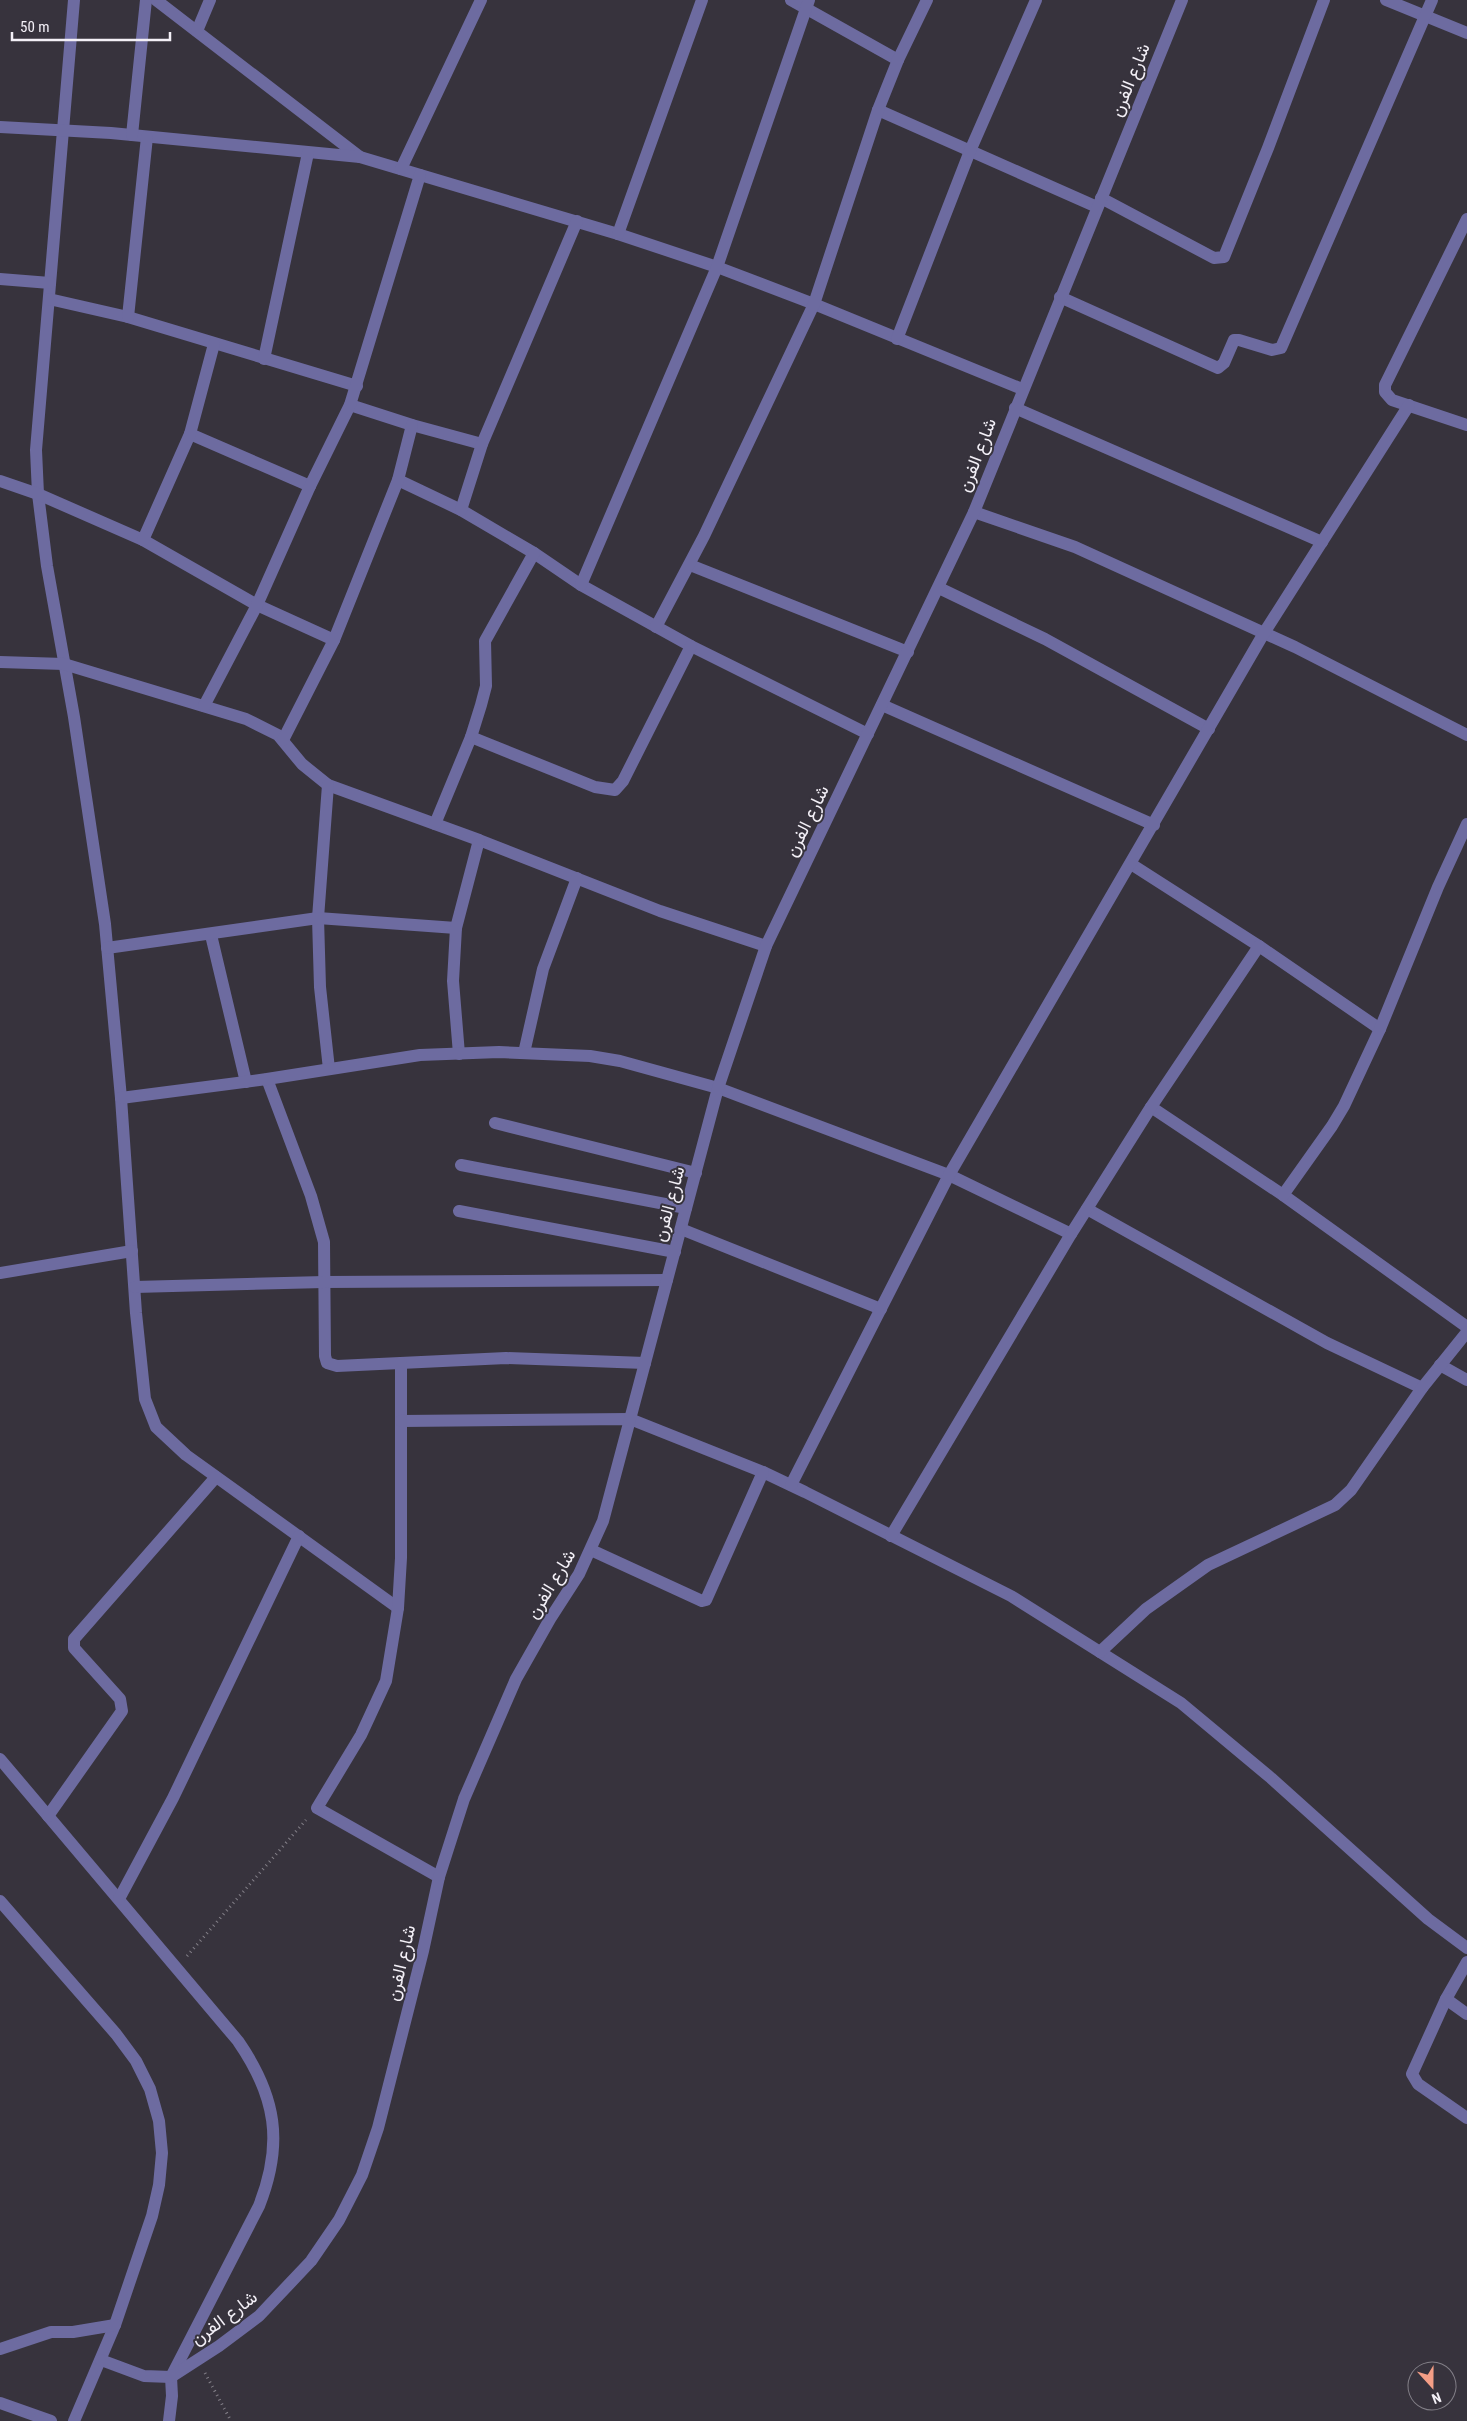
<svg xmlns="http://www.w3.org/2000/svg" width="1467" height="2421" viewBox="0 0 1467 2421" font-family="'Roboto Condensed',Vazirmatn,sans-serif">
	<rect width="100%" height="100%" fill="#37333d"/>
	<g fill="none" stroke-linecap="round" stroke-linejoin="round">
		<g stroke="#848089" stroke-width="3" stroke-dasharray="1 4" stroke-linecap="butt">
			<polyline points="187,1956 306,1820"/>
			<polyline points="205,2373 231,2421"/>
		</g>
		<g stroke="#6d6ba0" stroke-width="12">
			<polyline points="74,0 36,450 38,494 47,566 74,717 105,924 121,1098 136,1313 145,1399 156,1427 186,1455 398,1608"/>
			<polyline points="156,0 360,157"/>
			<polyline points="791,0 898,60"/>
			<polyline points="1386,0 1467,33"/>
			<polyline points="197,31 210,0"/>
			<polyline points="878,110 1097,207"/>
			<polyline points="0,127 111,133 360,157 618,234 717,267 814,304 1022,389"/>
			<polyline points="132,135 146,0"/>
			<polyline points="401,169 481,0"/>
			<polyline points="1101,198 1214,258 1224,257 1268,148 1324,0"/>
			<polyline points="1467,219 1385,385 1385,392 1392,400 1467,425"/>
			<polyline points="618,234 702,0"/>
			<polyline points="0,279 50,283"/>
			<polyline points="1060,297 1218,368 1224,363 1234,340 1239,340 1272,350 1281,348 1432,0"/>
			<polyline points="49,299 128,317 357,386"/>
			<polyline points="128,317 147,137"/>
			<polyline points="897,339 970,151 1036,0"/>
			<polyline points="264,359 308,153"/>
			<polyline points="350,405 412,425 482,444"/>
			<polyline points="1015,408 1322,542"/>
			<polyline points="190,434 310,486"/>
			<polyline points="398,480 461,510 534,553 581,585 691,646 868,734"/>
			<polyline points="0,481 38,494 143,540 257,605 334,640"/>
			<polyline points="461,510 482,444 577,221"/>
			<polyline points="974,512 1075,547 1295,647 1467,735"/>
			<polyline points="143,540 190,434 214,344"/>
			<polyline points="690,565 908,652"/>
			<polyline points="581,585 717,267 809,0"/>
			<polyline points="939,588 1045,639 1209,729"/>
			<polyline points="656,627 704,536 814,304 878,110 898,60 927,0"/>
			<polyline points="0,662 64,664 246,719 278,735 302,764 328,785 479,840 660,911 766,946"/>
			<polyline points="882,705 1154,825"/>
			<polyline points="204,706 257,605 310,486 350,405 420,175"/>
			<polyline points="471,737 595,787 615,790 623,781 691,646"/>
			<polyline points="283,740 334,640 398,480 412,425"/>
			<polyline points="328,785 318,918 320,987 329,1069"/>
			<polyline points="435,824 471,737 481,705 486,686 485,641 534,553"/>
			<polyline points="1131,864 1259,946 1380,1029"/>
			<polyline points="211,935 246,1082"/>
			<polyline points="107,948 318,918 456,928"/>
			<polyline points="524,1053 543,969 577,878"/>
			<polyline points="459,1054 453,981 456,928 479,840"/>
			<polyline points="267,1079 311,1196 324,1242 325,1356 327,1363 337,1366 506,1358 645,1363"/>
			<polyline points="121,1098 267,1079 420,1055 499,1052 590,1056 620,1061 718,1088 949,1175 1071,1234"/>
			<polyline points="1151,1107 1283,1195 1467,1327"/>
			<polyline points="495,1123 696,1173"/>
			<polyline points="461,1165 686,1208"/>
			<polyline points="1283,1195 1332,1126 1344,1106 1380,1029 1438,887 1467,824"/>
			<polyline points="1087,1209 1327,1343 1422,1388"/>
			<polyline points="459,1211 675,1252"/>
			<polyline points="681,1229 881,1309"/>
			<polyline points="0,1273 132,1251"/>
			<polyline points="135,1287 324,1282 667,1280"/>
			<polyline points="401,1363 401,1558 398,1608 386,1681 361,1735 317,1808 439,1877"/>
			<polyline points="1440,1365 1467,1380"/>
			<polyline points="401,1421 630,1419 763,1472 805,1492 1011,1596 1181,1703 1271,1778 1428,1919 1467,1948"/>
			<polyline points="791,1485 949,1175 1264,633 1409,405"/>
			<polyline points="891,1536 1071,1234 1151,1107 1259,946"/>
			<polyline points="591,1550 702,1601 706,1600 763,1472"/>
			<polyline points="1100,1652 1146,1609 1208,1565 1335,1505 1351,1490 1422,1388 1467,1332"/>
			<path d="M0 1759 238 2041C276 2096 284 2143 259 2206L171 2377 172 2396 169 2421"/>
			<polyline points="48,1816 122,1711 120,1699 74,1648 74,1639 216,1477"/>
			<polyline points="119,1899 173,1798 299,1536"/>
			<polyline points="0,1901 116,2034 136,2061 150,2089 159,2121 162,2153 159,2185 152,2216 115,2325 74,2421"/>
			<polyline points="1467,1962 1446,1999 1412,2074 1418,2084 1467,2118"/>
			<polyline points="1446,1999 1467,2014"/>
			<polyline points="0,2349 51,2332 73,2332 115,2325"/>
			<polyline points="101,2360 144,2376 171,2377 219,2346 259,2316 311,2261 339,2220 362,2175 378,2128 423,1951 439,1877 464,1799 516,1679 550,1619 579,1574 603,1521 718,1088 766,946 974,512 1182,0"/>
			<polyline points="0,2403 51,2421"/>
		</g>
	</g>
	<g text-anchor="middle" stroke-width="4" stroke-linejoin="round" paint-order="stroke">
		<g font-size="18" fill="#f3f0f7" stroke="#37333d">
			<text transform="translate(1130 80) rotate(-68)" y="6">شارع الفرن</text>
			<text transform="translate(977 455) rotate(-69)" y="6">شارع الفرن</text>
			<text transform="translate(807 821) rotate(-64)" y="6">شارع الفرن</text>
			<text transform="translate(669 1204) rotate(-75)" y="6">شارع الفرن</text>
			<text transform="translate(551 1584) rotate(-59)" y="6">شارع الفرن</text>
			<text transform="translate(401 1963) rotate(-77)" y="6">شارع الفرن</text>
			<text transform="translate(224 2318) rotate(-37)" y="6">شارع الفرن</text>
		</g>
	</g>
	<g transform="translate(1432 2386) rotate(159)"><circle r="24" fill="#37333d" stroke="#827f87"/>
	<path d="M0-4L9 19L0 12L-9 19Z" fill="#f49e86"/>
	<text y="-8" font-size="14" font-weight="bold" text-anchor="middle" fill="#f3f0f7">N</text>
	</g>
	<path d="M12 32v8h158v-8" fill="none" stroke="#f3f0f7" stroke-width="2.5"/>
	<text x="20" y="32" font-size="15" fill="#f3f0f7" stroke="#37333d" stroke-width="4" paint-order="stroke">50 m</text>
</svg>
